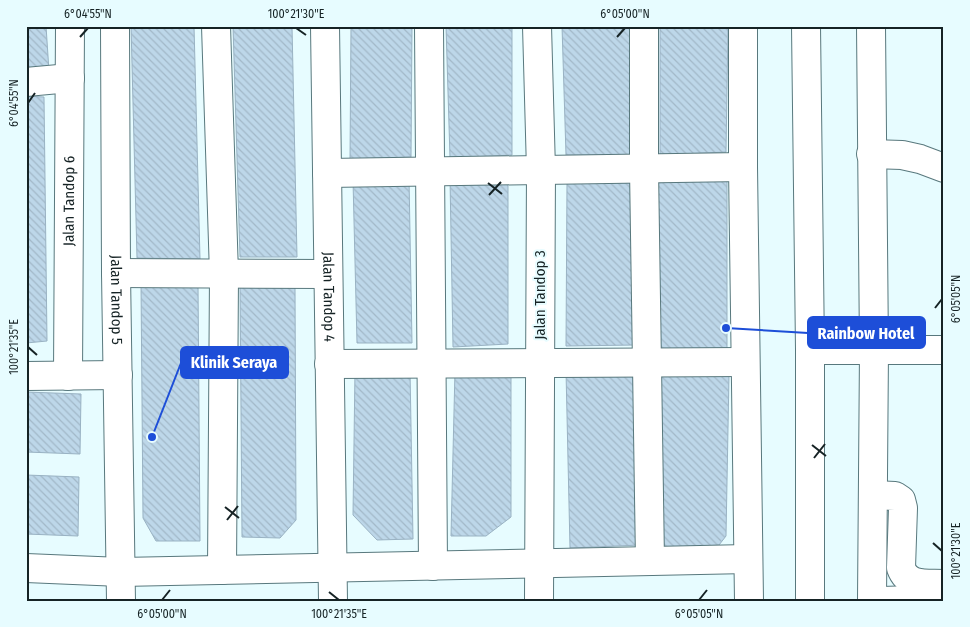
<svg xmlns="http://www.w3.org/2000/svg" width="970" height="627" viewBox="0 0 970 627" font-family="'Fira Sans Condensed',sans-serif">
	<defs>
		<pattern id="building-back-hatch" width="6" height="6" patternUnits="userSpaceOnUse" patternTransform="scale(1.25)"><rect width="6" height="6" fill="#bdd7e9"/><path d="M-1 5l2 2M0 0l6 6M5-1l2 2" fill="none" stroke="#a2b8c8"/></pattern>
	</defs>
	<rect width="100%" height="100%" fill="#e7fcff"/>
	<g fill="url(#building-back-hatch)" stroke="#99b2c3">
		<polygon points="26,26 46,26 49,71 26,72"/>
		<polygon points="131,26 194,26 200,259 137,258"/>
		<polygon points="233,26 292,26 297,257 240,257"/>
		<polygon points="351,26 412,26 411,157 350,159"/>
		<polygon points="446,26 512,26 512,155 450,158"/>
		<polygon points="562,26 632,26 636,155 566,155"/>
		<polygon points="660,26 728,26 726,152 660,155"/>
		<polygon points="26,96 44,97 47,341 26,343"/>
		<polygon points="508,176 508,344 453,347 450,178"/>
		<polygon points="409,178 412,343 357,343 353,180"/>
		<polygon points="727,179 727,350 658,351 656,183"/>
		<polygon points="567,181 635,181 636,345 566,346"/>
		<polygon points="198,283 200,541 156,541 143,518 141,284"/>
		<polygon points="295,285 296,520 280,538 242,537 240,286"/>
		<polygon points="511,368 511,517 486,536 451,536 455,370"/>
		<polygon points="355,370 410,370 413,539 377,540 353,515"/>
		<polygon points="566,371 637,371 640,545 570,548"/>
		<polygon points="661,375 729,375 726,536 719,545 662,549"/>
		<polygon points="26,392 81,394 80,454 26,452"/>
		<polygon points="26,475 79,477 78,536 26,534"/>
	</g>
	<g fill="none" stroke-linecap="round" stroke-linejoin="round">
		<g stroke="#58787d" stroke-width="30">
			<g id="minor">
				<path id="s1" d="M115 26 116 273 121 601"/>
				<polyline points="216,26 224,274 222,570"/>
				<path id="s2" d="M325 26 333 601"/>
				<polyline points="429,26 433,566"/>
				<polyline points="537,26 541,170 539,601"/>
				<polyline points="644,26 644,169 650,561"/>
				<polyline points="743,26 743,167 749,601"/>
				<polyline points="806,26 810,350 810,601"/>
				<polyline points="871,26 874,350 872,601"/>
				<polyline points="26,82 70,78"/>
				<polyline points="871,154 902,155 920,159 944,168"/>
				<polyline points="327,173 743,167"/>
				<polyline points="116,273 328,274"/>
				<polyline points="810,350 944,350"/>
				<polyline points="329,364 745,362"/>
				<polyline points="26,376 118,375"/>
				<path id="s3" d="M68 376 70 26"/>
				<path d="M873 495 895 496 901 500 903 508 901 568C908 587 926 583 944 584"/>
				<polyline points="26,568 121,572 748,559"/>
				<polyline points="882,601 944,599"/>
			</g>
		</g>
		<use href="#minor" stroke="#fff" stroke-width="28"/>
	</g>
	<path fill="none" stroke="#162325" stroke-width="2" d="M296 28 306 35M80 37 88 28M617 37 625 28M28 103 35 93M488 183 502 194M489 195 501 182M935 308 942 299M28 347 37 355M812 445 826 456M814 458 825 444M225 507 239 518M227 520 238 506M933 543 942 551M329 592 339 600M162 600 170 590M699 600 707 590"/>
	<g text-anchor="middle" stroke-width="4" stroke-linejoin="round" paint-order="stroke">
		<g font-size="15" fill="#162325" stroke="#e7fcff">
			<text dy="5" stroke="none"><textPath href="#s3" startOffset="175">Jalan Tandop 6</textPath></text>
			<text transform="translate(540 295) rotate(-90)" y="5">Jalan Tandop 3</text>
			<text dy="5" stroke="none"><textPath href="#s2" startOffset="271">Jalan Tandop 4</textPath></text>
			<text dy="5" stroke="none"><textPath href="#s1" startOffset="274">Jalan Tandop 5</textPath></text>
		</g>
	</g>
	<path fill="none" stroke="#1d4ed8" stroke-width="2" d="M726 328L808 333M152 437L181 363"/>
	<g fill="#1d4ed8" stroke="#e7fcff" stroke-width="2">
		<circle cx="726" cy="328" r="5"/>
		<circle cx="152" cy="437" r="5"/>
	</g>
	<g fill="#1d4ed8" stroke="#1d4ed8" stroke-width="2">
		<rect x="808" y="317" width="117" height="31" rx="5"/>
		<rect x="181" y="347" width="107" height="31" rx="5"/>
	</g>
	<g font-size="16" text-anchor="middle" font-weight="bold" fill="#fff">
		<text x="866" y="339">Rainbow Hotel</text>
		<text x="234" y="368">Klinik Seraya</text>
	</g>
	<rect width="970" height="627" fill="none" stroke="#e7fcff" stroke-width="55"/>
	<rect x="28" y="28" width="914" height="572" fill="none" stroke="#162325" stroke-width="2"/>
	<g font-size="12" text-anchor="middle" fill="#162325">
		<text x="88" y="18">6°04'55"N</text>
		<text x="296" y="18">100°21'30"E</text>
		<text x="625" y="18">6°05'00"N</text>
		<text transform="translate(14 103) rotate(-90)" y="4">6°04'55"N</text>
		<text transform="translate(956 299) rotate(-90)" y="4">6°05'05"N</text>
		<text transform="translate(14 347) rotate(-90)" y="4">100°21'35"E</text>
		<text transform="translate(956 551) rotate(-90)" y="4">100°21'30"E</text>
		<text x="162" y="618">6°05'00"N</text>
		<text x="339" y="618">100°21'35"E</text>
		<text x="699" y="618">6°05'05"N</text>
	</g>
</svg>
